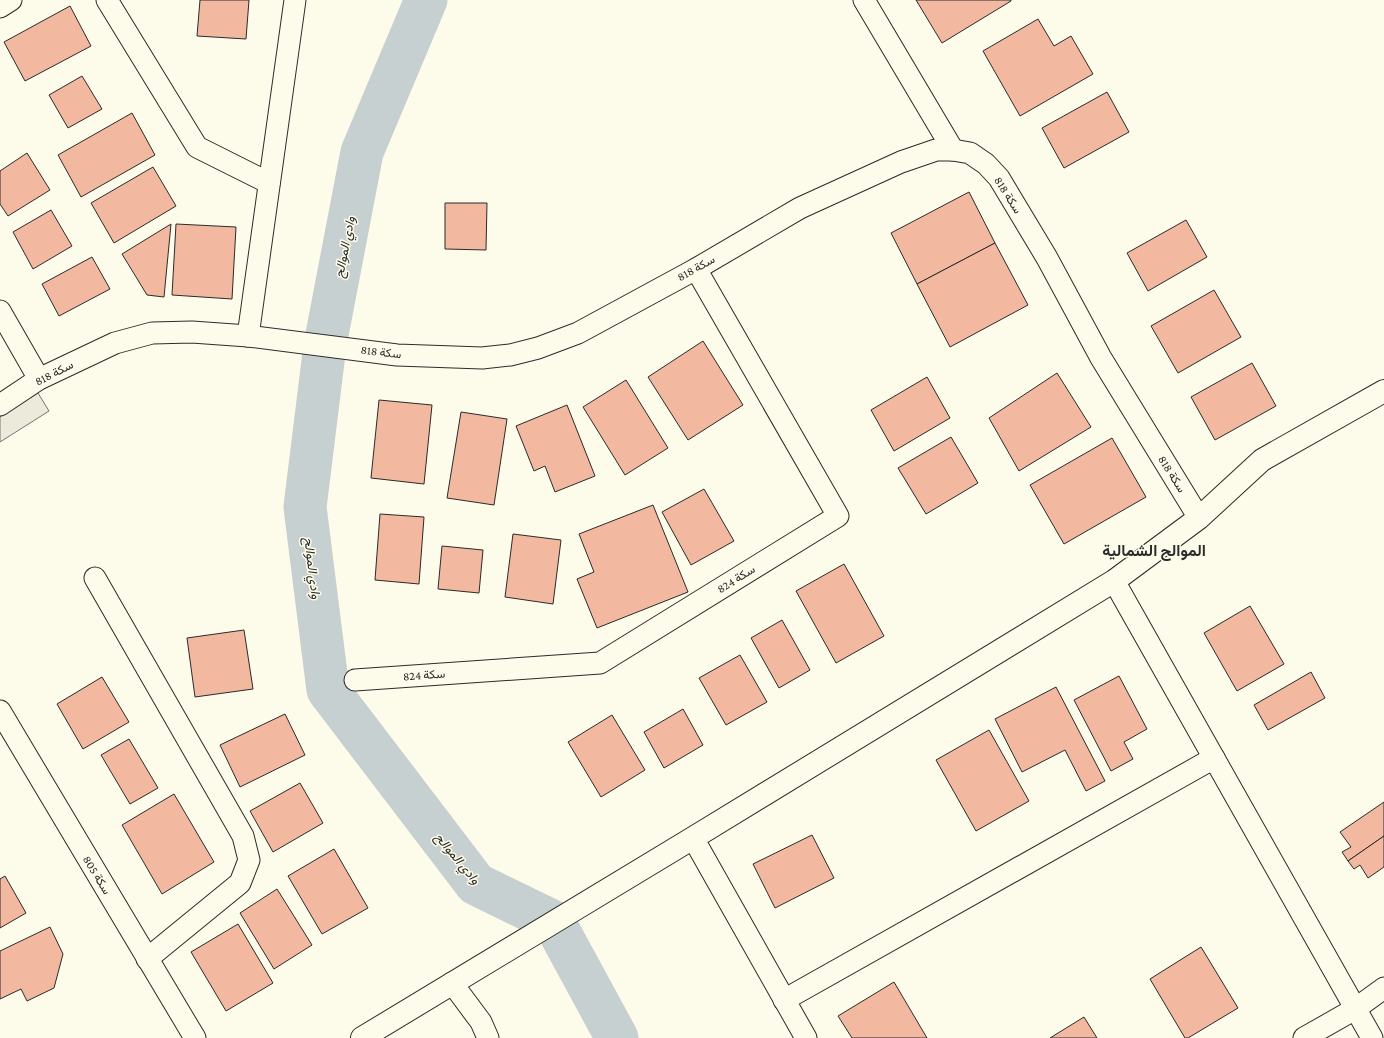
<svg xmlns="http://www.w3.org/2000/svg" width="1384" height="1038" viewBox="0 0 1384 1038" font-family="'Crimson Pro',Vazirmatn,serif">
	<rect width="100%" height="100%" fill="#fdfbea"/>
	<polygon fill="#eceadb" stroke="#74746e" points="38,393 49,411 0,442 0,417"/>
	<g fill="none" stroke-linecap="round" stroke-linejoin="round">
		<polyline stroke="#c7d0d0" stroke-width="43" points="426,0 362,152 325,345 305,507 328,690 476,884 554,922 617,1038"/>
	</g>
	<g fill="#f2b8a0" stroke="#2b2b2b">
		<polygon points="200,0 249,0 246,39 197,36"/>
		<polygon points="916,0 1011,0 1011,1 942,43"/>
		<polygon points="70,6 91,46 25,81 4,42"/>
		<polygon points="1038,19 1054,46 1071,36 1093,74 1020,116 983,51"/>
		<polygon points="82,76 102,109 68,128 49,95"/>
		<polygon points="1107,92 1129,132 1064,168 1042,128"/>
		<polygon points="132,113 155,155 81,197 58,155"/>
		<polygon points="27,153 50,190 8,216 0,204 0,171"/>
		<polygon points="153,167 176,206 114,243 91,203"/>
		<polygon points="969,192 995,243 917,284 891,233"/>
		<polygon points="445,203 487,203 486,250 445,249"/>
		<polygon points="51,210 72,246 33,269 13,232"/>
		<polygon points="1186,220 1207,257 1148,291 1127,253"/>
		<polygon points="171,224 164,297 147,295 122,254"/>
		<polygon points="176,224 236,227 232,299 172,295"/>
		<polygon points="995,243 1028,305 950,347 917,284"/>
		<polygon points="92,257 110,289 59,316 42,284"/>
		<polygon points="1214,290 1241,337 1178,373 1151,326"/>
		<polygon points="703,341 743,405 688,440 648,377"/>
		<polygon points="1252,363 1276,406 1215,440 1191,397"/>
		<polygon points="1057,373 1091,427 1019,471 989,418"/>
		<polygon points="927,377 950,418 894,451 871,410"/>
		<polygon points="626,380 668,448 625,475 583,407"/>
		<polygon points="379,400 432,405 424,484 371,478"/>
		<polygon points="567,405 595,476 555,492 545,466 534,471 516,426"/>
		<polygon points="461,412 507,419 494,505 447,498"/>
		<polygon points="951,437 978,483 926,514 898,468"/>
		<polygon points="1112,438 1146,497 1064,544 1030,485"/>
		<polygon points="704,489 734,541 691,565 662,512"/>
		<polygon points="653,505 688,592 597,628 577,579 594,572 579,534"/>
		<polygon points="380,514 424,517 419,584 375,580"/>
		<polygon points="513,534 561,540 553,604 505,597"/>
		<polygon points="442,546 483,550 479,593 438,589"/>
		<polygon points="844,564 884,636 836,663 796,591"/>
		<polygon points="1250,606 1284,664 1237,691 1204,633"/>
		<polygon points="782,620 810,670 779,688 751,638"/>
		<polygon points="244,630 253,689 195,697 187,638"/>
		<polygon points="740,655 767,702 726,725 699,678"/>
		<polygon points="1311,672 1325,698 1268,730 1254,705"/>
		<polygon points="1119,676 1147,729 1124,742 1133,759 1111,771 1074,700"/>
		<polygon points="102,677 129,722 83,749 57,704"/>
		<polygon points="1056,687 1105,781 1086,791 1065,750 1022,772 995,719"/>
		<polygon points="683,709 703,745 664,768 644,732"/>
		<polygon points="285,714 305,755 240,787 220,745"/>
		<polygon points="612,715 645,770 601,797 568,742"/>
		<polygon points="989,730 1029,801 976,831 936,760"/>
		<polygon points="129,739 158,788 130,804 101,755"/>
		<polygon points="300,783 323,823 273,852 250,811"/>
		<polygon points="174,794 214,862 162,894 122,825"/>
		<polygon points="1384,802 1384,836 1348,861 1342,852 1351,847 1340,832"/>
		<polygon points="812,835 834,878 775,908 753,864"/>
		<polygon points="1384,836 1384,867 1368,878 1360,865 1354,869 1348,861"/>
		<polygon points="334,849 368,908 322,934 288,876"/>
		<polygon points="5,876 26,913 0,928 0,879"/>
		<polygon points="277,889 312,945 274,969 240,913"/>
		<polygon points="238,924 273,983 226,1011 191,952"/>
		<polygon points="50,927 63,954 54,988 27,1001 21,989 0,999 0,951"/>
		<polygon points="1201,947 1238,1008 1188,1038 1185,1038 1150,979"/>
		<polygon points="894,982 927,1038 852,1038 838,1016"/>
		<polygon points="1084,1017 1097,1038 1050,1038"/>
	</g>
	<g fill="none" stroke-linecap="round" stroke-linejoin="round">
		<g stroke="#2b2b2b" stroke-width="23">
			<g id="minor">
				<polyline points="107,0 197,147 269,183"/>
				<polyline points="864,0 953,150"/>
				<polyline points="0,7 11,0"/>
				<polyline points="0,311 39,379"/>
				<polyline points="248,336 295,0"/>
				<polyline points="0,405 39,379 115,343 152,333 192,332 248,336 397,355 482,358 510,355 538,348 578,333 696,269 800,208 901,162 936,150 953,150 970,153 986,164 999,178 1047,258 1101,358 1199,518"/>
				<polyline points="95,578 243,836 249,860 240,883 147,959"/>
				<polyline points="1114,581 1372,1038"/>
				<polyline points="355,680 600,663 838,516 696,269"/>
				<polyline points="0,711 195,1038"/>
				<polyline points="693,838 806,1038"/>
				<polyline points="452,983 481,1022 488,1038"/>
				<polyline points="784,1000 1214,758"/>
				<polyline points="1304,1038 1355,1009 1384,988"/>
			</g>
		</g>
		<g stroke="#2b2b2b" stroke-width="24">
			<polyline id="tertiary" points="362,1038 693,838 1114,581 1199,518 1262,460 1384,391"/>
		</g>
		<use href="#minor" stroke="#fdfbea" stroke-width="21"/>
		<use href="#tertiary" stroke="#fdfbea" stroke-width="22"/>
	</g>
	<g text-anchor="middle" stroke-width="3" stroke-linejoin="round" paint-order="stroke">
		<g font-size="12" fill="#2b2b2b" stroke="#fdfbea">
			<text transform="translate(1008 195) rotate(58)" y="4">سكة 818</text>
			<text transform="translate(696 268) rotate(-29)" y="4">سكة 818</text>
			<text transform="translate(381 352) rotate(7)" y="4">سكة 818</text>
			<text transform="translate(54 373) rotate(-27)" y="4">سكة 818</text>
			<text transform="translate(1172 474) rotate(58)" y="4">سكة 818</text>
			<text transform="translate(736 579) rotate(-32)" y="4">سكة 824</text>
			<text transform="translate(424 675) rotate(-4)" y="4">سكة 824</text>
			<text transform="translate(97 875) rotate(59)" y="4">سكة 805</text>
		</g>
		<g font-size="13" font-style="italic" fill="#2b2b2b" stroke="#fdfbea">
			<text transform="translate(344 247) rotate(-79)" y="5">وادي الموالح</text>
			<text transform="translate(313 568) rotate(83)" y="5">وادي الموالح</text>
			<text transform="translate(458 858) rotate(50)" y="5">وادي الموالح</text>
		</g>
		<g font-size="16" font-weight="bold" fill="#2b2b2b" stroke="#fdfbea">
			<text x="1154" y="556">الموالح الشمالية</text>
		</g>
	</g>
</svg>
